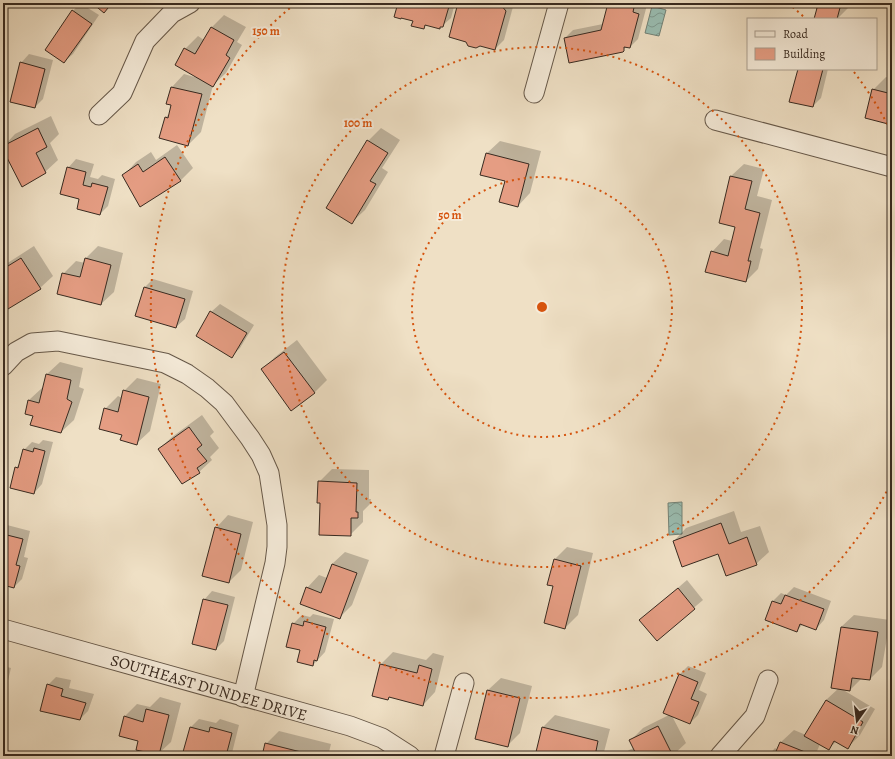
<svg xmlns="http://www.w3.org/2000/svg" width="895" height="759" viewBox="0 0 895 759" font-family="Alegreya,serif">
	<defs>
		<pattern id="water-waves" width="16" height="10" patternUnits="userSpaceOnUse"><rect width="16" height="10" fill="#9abdb1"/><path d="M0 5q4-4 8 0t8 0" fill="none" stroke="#7f9a90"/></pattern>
	</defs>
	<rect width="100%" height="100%" fill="#efe0c5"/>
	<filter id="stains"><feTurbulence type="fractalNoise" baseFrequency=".005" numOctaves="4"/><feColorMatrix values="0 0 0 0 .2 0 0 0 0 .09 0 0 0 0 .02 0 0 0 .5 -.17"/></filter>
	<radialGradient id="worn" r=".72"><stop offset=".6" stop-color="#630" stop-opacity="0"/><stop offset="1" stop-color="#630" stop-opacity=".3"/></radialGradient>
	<g fill="url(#water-waves)" stroke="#738277">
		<polygon points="652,6 666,10 659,36 645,33"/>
		<polygon points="682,502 682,534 669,535 668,503"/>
	</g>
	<g fill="#0003">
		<polygon points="80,3 99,15 73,54 64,62 73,11"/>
		<polygon points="399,3 455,3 451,18 442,26 439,28 427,24 423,28 414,20"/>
		<polygon points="459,3 514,3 504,40 495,49 450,37"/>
		<polygon points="609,3 641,3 647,5 638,39 630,47 627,46 623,50 565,38 573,30 603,24"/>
		<polygon points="813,3 850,3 849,7 837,19 815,19 818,7 812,6"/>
		<polygon points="224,15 246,27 237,42 242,45 226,73 213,85 201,132 188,145 166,117 170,113 172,104 167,103 172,87 184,74 198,78 185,49 198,36 204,40 212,27"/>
		<polygon points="29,54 53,60 43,99 35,107 21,63"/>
		<polygon points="799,69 828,69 821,98 813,106"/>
		<polygon points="886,77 892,79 892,124 873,90"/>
		<polygon points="51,116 59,134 50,143 58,160 45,172 3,147 15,134"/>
		<polygon points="381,128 400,140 382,168 388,172 365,210 352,222 368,141"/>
		<polygon points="500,141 541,151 530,193 518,206 506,180 482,174 487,153"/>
		<polygon points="177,145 193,168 181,180 140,205 124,175 136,162 151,152 156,160"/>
		<polygon points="76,159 94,164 90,177 98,179 102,175 115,179 108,206 100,214 81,198 68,168"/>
		<polygon points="744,164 764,169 757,196 772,200 760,248 763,249 758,269 746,281 712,252 724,239 732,241 736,226 720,222 731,176"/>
		<polygon points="34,246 53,276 40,288 3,310 3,266"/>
		<polygon points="98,246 123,253 114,292 101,304 63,274 76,261 85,263 86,258"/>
		<polygon points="153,279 193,291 185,319 176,327 145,287"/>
		<polygon points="220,304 254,325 240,348 232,356 211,312"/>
		<polygon points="297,340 327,380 314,393 262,370 275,357"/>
		<polygon points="60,362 83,368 79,387 84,389 74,420 61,432 29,400 42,388 44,388 47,374"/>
		<polygon points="137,378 161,384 150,431 137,443 123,434 105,409 118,396 122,398 124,391"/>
		<polygon points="202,415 214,432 210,436 219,448 210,457 212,460 199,472 159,449 172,437"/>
		<polygon points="43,440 53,442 42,484 34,493 16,468 20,463 24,450 32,442 39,444"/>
		<polygon points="332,469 369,470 369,499 371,499 370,504 363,511 363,522 350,535 321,502 319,482"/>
		<polygon points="734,511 741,532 760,526 769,552 756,564 719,552 674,541 686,528"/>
		<polygon points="228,515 253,522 241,570 229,582 216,528"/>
		<polygon points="7,525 30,531 24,557 28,558 22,579 14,587 3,584 3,530"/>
		<polygon points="567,547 593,553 578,615 565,628 555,559"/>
		<polygon points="345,552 369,560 352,605 340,617 307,588 319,575 327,578 332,564"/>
		<polygon points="687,580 703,600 657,639 641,620"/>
		<polygon points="794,587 831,601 824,620 816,629 803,624 797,630 766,619 773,601 781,593 786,595"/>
		<polygon points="212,591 235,597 224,641 216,649 204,600"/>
		<polygon points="313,614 334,619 325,652 313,665 301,649 293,624 302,615 310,617"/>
		<polygon points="854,615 890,620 882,667 870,679 862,678 850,690 840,688 875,709 860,735 848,747 837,741 828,749 820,744 815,756 768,756 775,748 778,750 781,742 794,730 806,735 826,700 839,688 841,627"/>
		<polygon points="393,652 426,660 433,653 444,656 435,692 423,705 390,696 388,699 373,695 381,664"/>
		<polygon points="3,666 11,668 5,693 3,695"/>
		<polygon points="688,666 706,673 699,690 707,694 698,715 690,723 672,716 686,743 672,756 623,756 629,750 634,748 630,741 643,728 669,715 679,675"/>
		<polygon points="56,677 71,680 69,688 94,694 88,711 80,719 48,685"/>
		<polygon points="501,678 532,686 520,733 507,746 488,690"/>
		<polygon points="160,697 181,703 171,742 158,754 139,740 125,716 137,704 150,707"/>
		<polygon points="555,715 610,729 604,752 601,756 557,756 543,727"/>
		<polygon points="199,719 216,723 220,719 239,725 232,753 229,756 201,756 191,727"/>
		<polygon points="279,731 331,744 328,756 263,756 266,744"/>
	</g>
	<g fill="#e59d83" stroke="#382a20">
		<polygon points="92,3 112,3 104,13"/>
		<polygon points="398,3 450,3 443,27 440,27 440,29 425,25 424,29 411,26 413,21 401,18 401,19 394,17"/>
		<polygon points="458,3 500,4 506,11 495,50 480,46 476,48 468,46 466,42 449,37"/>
		<polygon points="608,3 635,3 633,12 639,14 630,48 624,47 624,51 623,52 569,63 564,38 601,30"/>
		<polygon points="812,3 841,4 837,19 814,19 817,8 811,6"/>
		<polygon points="72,10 92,24 64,63 45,50"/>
		<polygon points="211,27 234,40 226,55 230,58 213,87 175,65 184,48 195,54"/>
		<polygon points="20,62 45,69 35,108 10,102"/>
		<polygon points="798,69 823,69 813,107 789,102"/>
		<polygon points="171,87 202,94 188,146 159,138 165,117 168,118 171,105 166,104"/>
		<polygon points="872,89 892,94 892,125 865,118"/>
		<polygon points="38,128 47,147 36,153 46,173 22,187 3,150 3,146"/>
		<polygon points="367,140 388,153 370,181 376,184 352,224 326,208"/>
		<polygon points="486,153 529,164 518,207 499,202 505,181 480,175"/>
		<polygon points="165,157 181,181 140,207 122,175 138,164 143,172"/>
		<polygon points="67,167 86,172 83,185 91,187 92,183 108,187 100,215 77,209 79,199 60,194"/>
		<polygon points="730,176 752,181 745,209 760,213 748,261 751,261 746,282 705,272 711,251 728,256 735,227 719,223"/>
		<polygon points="21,258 41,289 3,312 3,269"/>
		<polygon points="85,258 111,265 101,305 57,294 62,273 80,277"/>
		<polygon points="144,287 185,299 176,328 135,316"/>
		<polygon points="210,311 247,333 232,358 196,336"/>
		<polygon points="284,352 315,393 291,411 261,369"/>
		<polygon points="46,374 71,380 67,399 72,402 61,433 30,425 33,416 25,414 28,400 39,403"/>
		<polygon points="123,390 149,397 137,445 120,440 122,435 99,429 104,408 118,412"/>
		<polygon points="189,427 202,445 197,449 207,461 197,468 200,473 182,484 158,449"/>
		<polygon points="34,448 45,451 34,494 10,488 15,467 18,468 23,449 33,452"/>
		<polygon points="318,481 357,483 356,512 358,512 358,518 351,518 351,536 319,535 320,503 317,503"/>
		<polygon points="721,523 729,544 747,537 757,565 726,576 718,554 682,567 673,541"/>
		<polygon points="215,527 241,534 229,583 202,576"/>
		<polygon points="3,534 23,539 16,565 20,566 14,588 3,585"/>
		<polygon points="554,559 581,566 565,629 544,623 553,586 547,585"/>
		<polygon points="332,564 357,573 340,619 300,604 306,587 321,593"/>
		<polygon points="678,588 695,609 657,641 639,620"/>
		<polygon points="785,595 824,609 816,630 800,624 797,632 765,620 772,601 781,604"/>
		<polygon points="203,599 228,605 216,650 192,644"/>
		<polygon points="304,621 326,627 317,661 314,660 313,666 297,662 300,650 286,647 292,623 303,626"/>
		<polygon points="841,627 878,632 870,680 852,678 850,691 831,688"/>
		<polygon points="380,664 417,673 419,665 432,669 423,706 389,697 388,700 372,696"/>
		<polygon points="679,674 698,682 691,699 699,702 690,724 663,713"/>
		<polygon points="47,684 63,689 61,696 86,703 80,720 40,711"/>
		<polygon points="487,690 520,698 508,747 475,739"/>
		<polygon points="826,700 863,722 848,749 834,741 829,750 804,736"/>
		<polygon points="146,709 169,715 159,755 136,750 138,741 119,736 124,716 143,722"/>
		<polygon points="658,726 673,756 628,756 635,752 629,740"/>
		<polygon points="190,727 209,732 210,727 232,733 226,756 197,756 183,752"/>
		<polygon points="542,727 598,741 595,756 553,756 536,752"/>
		<polygon points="780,742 810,754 809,756 774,756"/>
		<polygon points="265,743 317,756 262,756"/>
	</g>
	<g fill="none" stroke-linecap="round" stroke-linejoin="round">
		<g stroke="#665849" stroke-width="21">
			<g id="street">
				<polyline points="534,93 559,3"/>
				<polyline points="99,115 122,93 145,41 172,13 190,3"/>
				<polyline points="715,120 892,167"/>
				<polyline points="3,366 16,352 32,343 58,341 165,363 187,374 207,388 224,403 250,438 261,455 269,473 277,525 277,547 275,563 243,697"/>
				<polyline points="3,629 350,726 382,738 410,756"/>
				<polyline points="444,756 464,683"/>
				<polyline points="720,756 755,716 768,680"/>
			</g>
		</g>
		<use href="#street" stroke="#f5ebd9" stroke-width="19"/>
	</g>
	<g fill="none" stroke="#d6540e" stroke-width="2" stroke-dasharray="2 4">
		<circle cx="542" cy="307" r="130"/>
		<circle cx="542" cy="307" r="260"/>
		<path d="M892 481A391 391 0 1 1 296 3M788 3A391 391 0 0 1 806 19M854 72A391 391 0 0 1 892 133"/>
	</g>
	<g text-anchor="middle" stroke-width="4" stroke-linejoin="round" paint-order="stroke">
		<g font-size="16" fill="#382a20" stroke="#f5ebd9">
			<text transform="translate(209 687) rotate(16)" y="6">SOUTHEAST DUNDEE DRIVE</text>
		</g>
	</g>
	<circle cx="542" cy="307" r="6" fill="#d6540e" stroke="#f5ebd9" stroke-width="2"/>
	<g font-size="12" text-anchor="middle" font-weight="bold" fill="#d6540e" stroke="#f5ebd9" stroke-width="4" stroke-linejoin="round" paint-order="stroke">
		<text x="266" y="35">150 m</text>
		<text x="358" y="127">100 m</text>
		<text x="450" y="219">50 m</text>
	</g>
	<rect width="895" height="759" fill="none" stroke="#efe0c5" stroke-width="16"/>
	<rect x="4" y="4" width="887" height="751" fill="none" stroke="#382a20" stroke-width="2"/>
	<rect x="8" y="8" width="879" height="743" fill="none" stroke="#382a20"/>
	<rect x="747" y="18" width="130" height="52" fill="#f5ebd9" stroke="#a99e8f"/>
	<rect x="755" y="31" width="20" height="6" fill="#f5ebd9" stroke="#a99e8f"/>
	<text x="783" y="38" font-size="12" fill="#382a20">Road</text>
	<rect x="755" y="48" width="20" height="12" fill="#e59d83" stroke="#a99e8f"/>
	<text x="783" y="58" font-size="12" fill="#382a20">Building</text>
	<g transform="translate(857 721) rotate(194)" stroke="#f5ebd9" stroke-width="3" paint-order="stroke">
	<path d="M0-3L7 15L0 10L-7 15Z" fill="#382a20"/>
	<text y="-6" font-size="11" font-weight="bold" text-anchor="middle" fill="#382a20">N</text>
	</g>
	<rect width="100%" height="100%" filter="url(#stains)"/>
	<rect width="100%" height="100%" fill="url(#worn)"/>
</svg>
